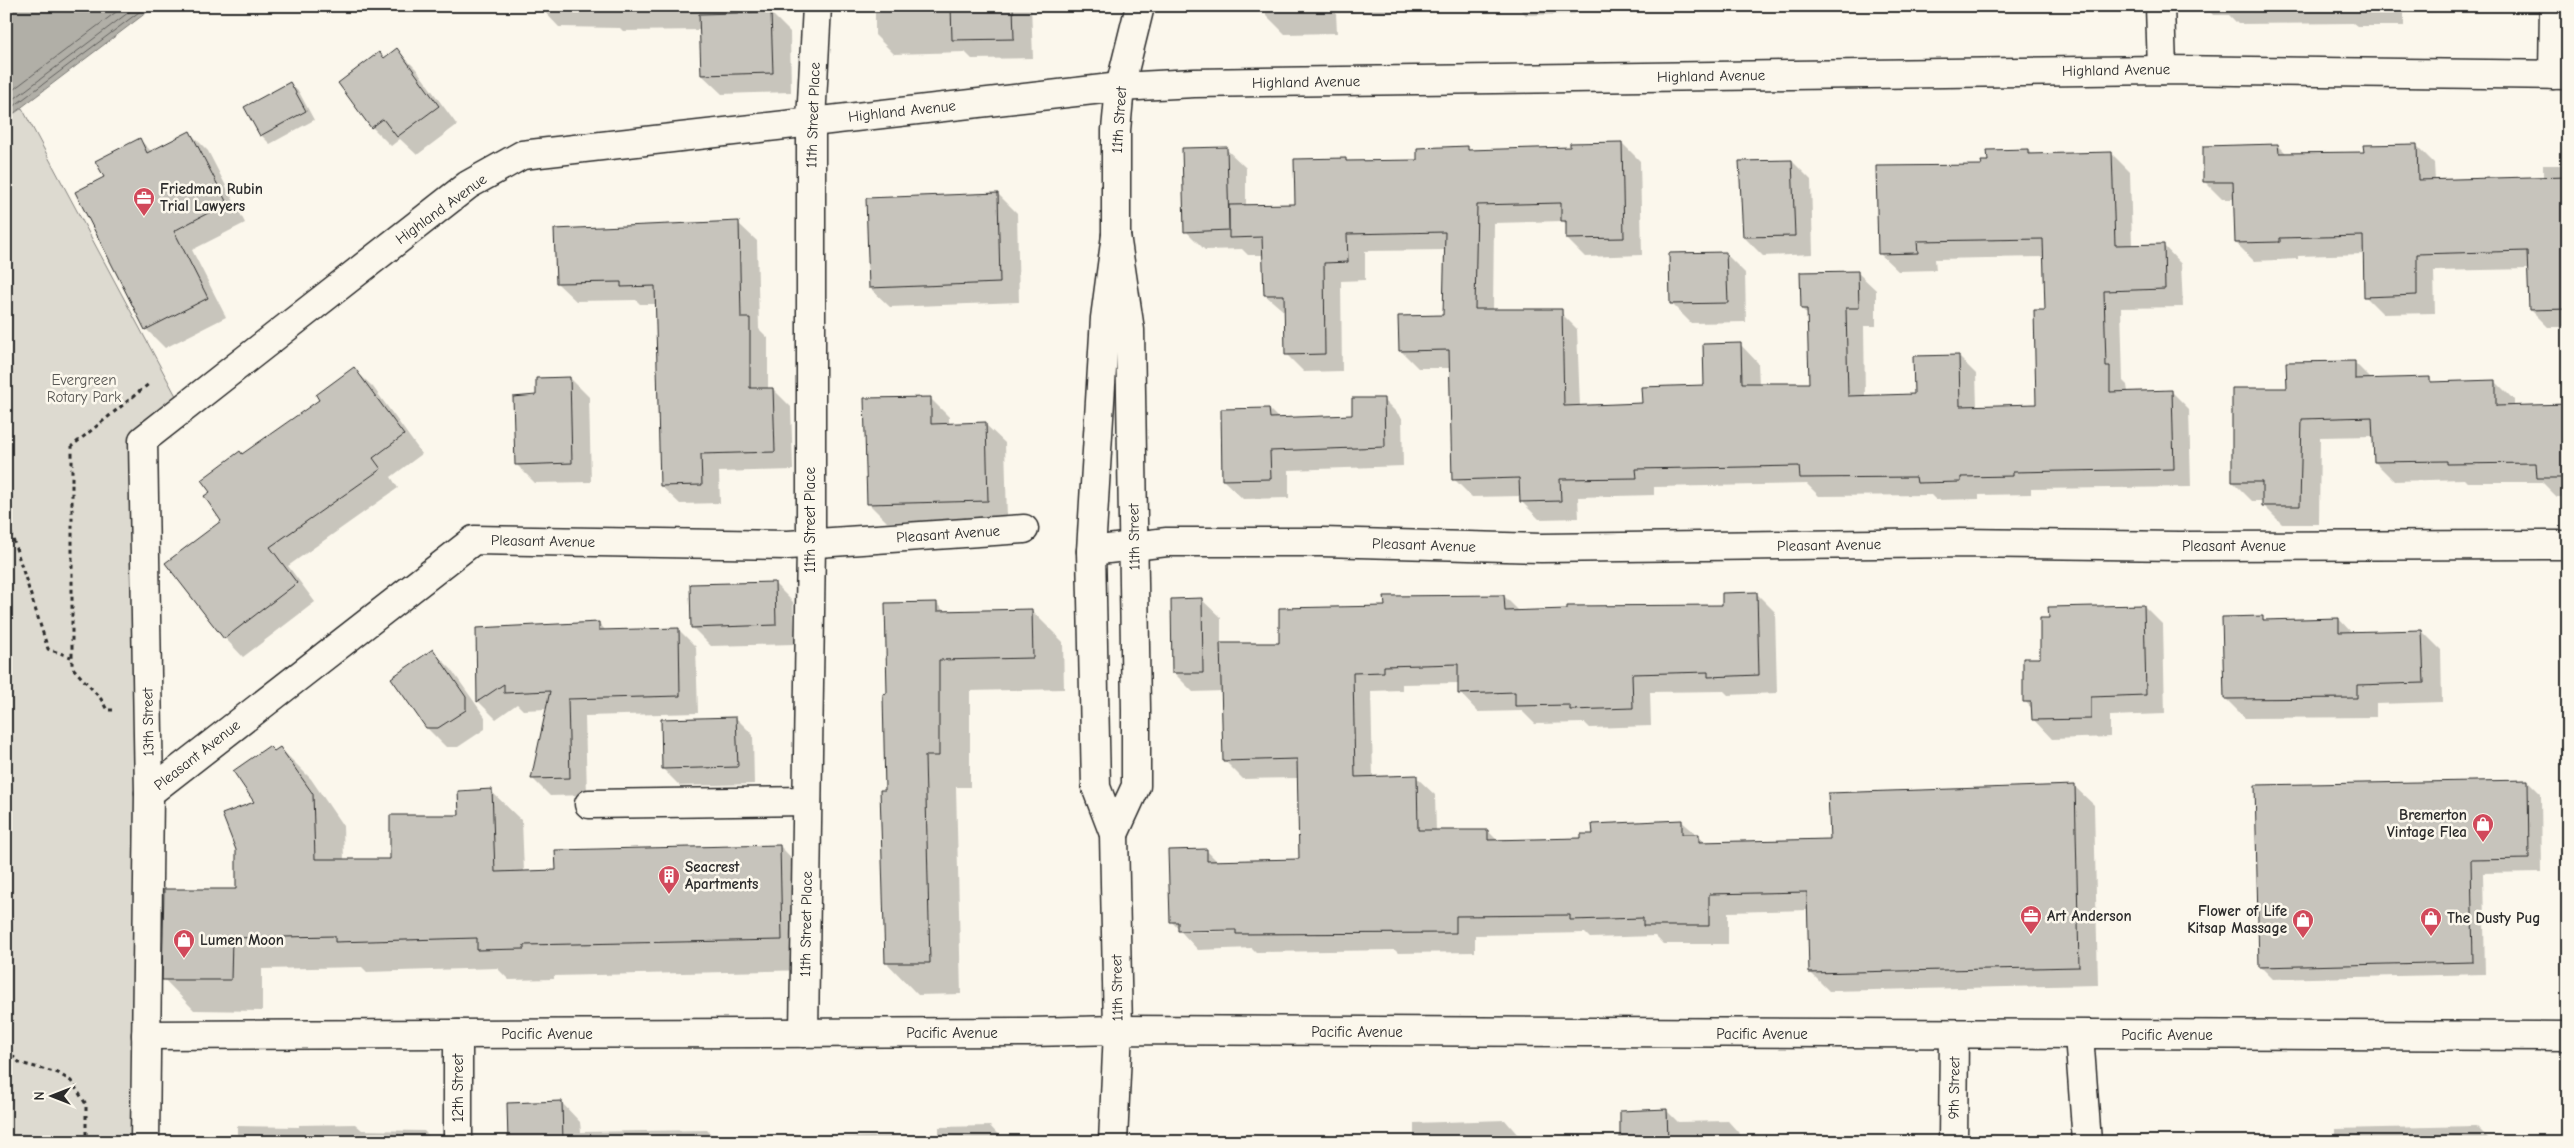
<svg xmlns="http://www.w3.org/2000/svg" width="2574" height="1148" viewBox="0 0 2574 1148" font-family="'Comic Neue',sans-serif">
	<rect width="100%" height="100%" fill="#fbf7ec"/>
	<filter id="ink" filterUnits="userSpaceOnUse"><feTurbulence type="fractalNoise" baseFrequency=".02" numOctaves="2"/><feDisplacementMap in="SourceGraphic" scale="10" xChannelSelector="R" yChannelSelector="G"/><feConvolveMatrix kernelMatrix="1 2 1 2 8 2 1 2 1" color-interpolation-filters="sRGB"/></filter>
	<g filter="url(#ink)">
		<polygon fill="#dddad0" stroke="#84827e" points="22,108 183,409 143,440 145,1142 6,1142 6,119"/>
		<polygon fill="#b1afa7" stroke="#7b7a75" points="6,6 155,6 6,119"/>
		<g fill="#0003" fill-rule="evenodd">
			<polygon points="539,6 766,6 766,13 771,13 790,32 791,92 722,94 702,75 701,30 623,31 620,28 559,27"/>
			<polygon points="875,6 1031,6 1033,58 972,59 965,52 894,54 875,35"/>
			<polygon points="1266,6 1410,6 1410,12 1336,13 1337,33 1285,34 1266,15"/>
			<polygon points="1517,6 1574,6 1575,14 1526,15"/>
			<polygon points="1698,6 1735,6 1735,7 1699,8"/>
			<polygon points="1810,6 1842,6 1842,7 1811,7"/>
			<polygon points="2048,6 2121,6 2050,8"/>
			<polygon points="2205,6 2504,6 2504,11 2404,13 2404,26 2357,26 2353,23 2238,24 2229,15 2213,15"/>
			<polygon points="397,50 416,69 457,125 417,155 400,139 391,146 372,127 385,59"/>
			<polygon points="289,83 299,92 314,120 270,144 261,135"/>
			<polygon points="189,132 208,151 245,223 192,250 226,317 165,348 146,329 139,139 152,152"/>
			<polygon points="1622,143 1640,161 1642,255 1585,257 1567,239 1567,225 1563,221 1494,223 1493,310 1559,311 1577,329 1580,407 1643,404 1705,386 1740,344 1758,363 1759,385 1810,385 1808,315 1802,309 1857,272 1876,290 1876,326 1864,326 1865,397 1915,396 1958,356 1976,374 1977,407 2037,405 2046,311 2045,257 1935,259 1936,270 1898,271 1879,253 1983,166 2028,150 2032,155 2112,154 2130,172 2132,246 2163,245 2181,264 2183,307 2121,308 2123,381 2127,385 2128,392 2171,391 2189,409 2191,487 2031,489 2031,494 1979,495 1979,499 1936,500 1931,495 1819,496 1807,484 1654,487 1654,495 1578,497 1579,518 1539,519 1521,501 1521,496 1472,497 1454,479 1451,368 1418,368 1400,350 1445,316 1446,250 1365,251 1365,280 1341,281 1342,371 1304,372 1286,354 1286,313 1265,295 1264,255 1248,255 1242,249 1205,250 1186,231 1226,149 1246,168 1246,206 1297,205 1345,159 1348,162 1418,161 1467,148 1471,151 1571,149"/>
			<polygon points="2278,145 2287,154 2365,153 2416,145 2434,163 2435,181 2543,178 2543,165 2568,165 2568,327 2548,327 2530,309 2529,269 2434,271 2435,313 2383,314 2365,296 2364,254 2298,256 2298,259 2254,261 2236,243 2235,199 2222,199 2204,181"/>
			<polygon points="1792,161 1811,180 1813,254 1763,256 1744,237"/>
			<polygon points="998,194 1017,213 1019,302 890,307 870,288"/>
			<polygon points="738,223 757,241 759,329 768,338 768,389 773,389 791,407 793,470 719,472 720,503 680,504 661,486 657,304 640,304 636,300 576,301 557,283"/>
			<polygon points="1726,254 1745,273 1746,322 1691,323 1672,304"/>
			<polygon points="2354,362 2372,380 2430,379 2434,383 2495,381 2514,400 2514,407 2568,406 2568,497 2557,497 2542,482 2467,482 2464,479 2394,481 2375,462 2374,436 2320,437 2319,524 2282,524 2263,505 2263,501 2252,501 2233,482 2288,389"/>
			<polygon points="354,369 373,387 422,454 391,477 398,488 288,566 315,602 243,657 225,638 167,564 223,522 212,492 242,455 321,400"/>
			<polygon points="570,378 589,397 591,482 535,483 516,464 537,396"/>
			<polygon points="930,398 949,417 949,425 985,424 1005,443 1007,519 887,522 868,503"/>
			<polygon points="1383,399 1402,418 1403,466 1289,470 1289,498 1243,499 1223,480 1269,409 1279,419 1354,417"/>
			<polygon points="774,583 793,602 795,644 711,646 692,627"/>
			<path d="M1756 593 1775 612 1777 693 1728 695 1724 691 1650 692 1651 726 1590 728 1585 723 1535 724 1522 711 1478 712 1460 693 1459 683 1402 684V690L1371 691 1373 777H1416L1435 795 1436 831H1488L1498 841 1582 839 1681 821 1707 843 1831 840 2075 787 2094 805 2098 985 1829 991 1810 972 1809 910 1728 912V944H1663L1655 936 1590 938 1585 933 1475 935V952L1398 953 1395 950 1256 952 1252 948 1198 950 1171 921 1206 850 1218 862 1301 860 1298 778 1243 779 1224 760 1223 691 1193 692 1174 673 1201 599 1221 618V644H1280L1386 607 1504 596 1520 612 1723 606ZM1242 928 1243 931 1188 932V930Z"/>
			<polygon points="936,603 945,612 1031,610 1063,642 1064,689 970,691 970,787 956,787 961,994 918,995 887,963 889,695"/>
			<polygon points="2144,606 2163,625 2165,714 2110,716 2110,737 2052,739 2033,719 2033,710 2025,701 2041,660"/>
			<polygon points="2262,617 2266,621 2339,619 2352,633 2422,631 2441,650 2442,702 2376,704 2376,717 2245,718 2226,699"/>
			<polygon points="599,623 606,631 678,629 696,647 698,713 585,716 587,795 550,796 532,778 547,709 523,710 517,704 496,719 479,702 477,629"/>
			<polygon points="432,650 451,669 485,717 485,729 458,747 446,747 427,728"/>
			<polygon points="736,718 753,735 754,784 680,786 663,769"/>
			<polygon points="280,748 311,779 343,826 344,861 391,861 460,817 491,791 522,821 524,872 557,872 780,846 810,877 812,970 554,976 554,979 509,980 497,968 367,972 362,967 262,969 262,1011 194,1010 164,979 237,891 256,802 274,752"/>
			<polygon points="2528,781 2541,794 2542,872 2483,873 2485,974 2273,979 2260,966"/>
			<polygon points="562,1103 580,1122 581,1132 707,1130 718,1141 939,1135 939,1127 990,1126 1005,1142 509,1142"/>
			<polygon points="2563,1103 2568,1103 2568,1142 2564,1142"/>
			<polygon points="1666,1110 1678,1122 1728,1121 1747,1142 1622,1142"/>
			<polygon points="1505,1120 1524,1142 1414,1142 1414,1123"/>
			<polygon points="355,1124 362,1130 424,1131 435,1142 237,1142 237,1126 299,1127 299,1125"/>
			<polygon points="2476,1126 2492,1142 2335,1142 2335,1129"/>
		</g>
		<g fill="none" stroke-linecap="round" stroke-linejoin="round">
			<g stroke="#61605d" stroke-width="1">
				<polyline points="6,95 124,6"/>
				<polyline points="6,105 137,6"/>
				<polyline points="6,112 147,6"/>
			</g>
		</g>
		<g fill="#c7c4bc" stroke="#2b2b2b">
			<polygon points="951,6 1013,6 1014,39 952,40"/>
			<polygon points="771,12 773,73 701,75 699,14"/>
			<polygon points="397,48 439,106 397,137 383,119 371,128 338,83 379,52 384,58"/>
			<polygon points="290,82 306,111 260,136 244,107"/>
			<polygon points="190,131 227,203 174,231 208,298 145,330 75,192 104,177 95,161 140,138 147,153"/>
			<polygon points="1622,142 1624,238 1566,239 1566,221 1561,221 1561,203 1477,205 1475,309 1562,309 1564,406 1642,403 1641,387 1704,385 1703,344 1741,343 1742,383 1809,383 1807,309 1801,309 1800,272 1858,271 1859,308 1846,308 1848,396 1914,394 1913,356 1959,355 1960,406 2036,404 2034,310 2045,310 2043,239 1917,241 1918,253 1878,254 1876,166 1982,165 1981,161 1988,161 1987,150 2028,149 2028,154 2112,152 2115,245 2164,244 2165,289 2104,291 2106,366 2110,366 2110,392 2172,390 2174,469 2013,472 2013,476 1961,477 1961,482 1917,483 1916,477 1800,478 1799,466 1636,469 1637,478 1560,479 1561,501 1520,502 1519,478 1452,480 1449,350 1399,351 1398,316 1443,315 1445,232 1347,234 1348,262 1324,263 1325,354 1285,355 1284,295 1264,295 1262,237 1229,238 1229,205 1295,204 1294,159 1346,158 1346,161 1417,160 1417,148 1468,146 1468,150 1570,147 1570,143"/>
			<polygon points="2278,144 2279,153 2364,152 2363,145 2417,144 2418,180 2568,176 2568,309 2529,310 2527,251 2417,254 2417,295 2364,297 2363,236 2280,238 2280,242 2235,243 2233,182 2203,182 2203,146"/>
			<polygon points="1227,147 1229,230 1184,232 1182,148"/>
			<polygon points="1792,160 1795,236 1743,237 1739,161"/>
			<polygon points="998,193 1000,283 869,288 866,198"/>
			<polygon points="739,221 741,318 750,318 750,388 773,388 775,452 701,454 702,485 660,486 655,286 621,287 621,282 556,283 554,229"/>
			<polygon points="1726,252 1728,303 1670,304 1669,253"/>
			<polygon points="2355,361 2355,379 2430,377 2430,382 2496,380 2496,406 2568,404 2568,478 2537,478 2536,463 2447,464 2447,461 2374,462 2372,417 2302,419 2300,506 2262,506 2262,482 2232,482 2232,388 2287,388 2286,362"/>
			<polygon points="354,367 404,435 373,458 381,469 270,547 297,583 224,639 165,563 221,521 204,496 210,492 201,480 240,451 242,454 319,400 316,395"/>
			<polygon points="570,377 572,463 515,465 513,397 536,395 536,378"/>
			<polygon points="931,397 931,424 986,422 988,501 867,504 864,398"/>
			<polygon points="1352,398 1384,398 1385,447 1270,451 1271,479 1222,480 1221,409 1269,408 1270,418 1352,415"/>
			<polygon points="775,582 776,625 691,628 690,584"/>
			<polygon points="1757,592 1759,675 1708,677 1708,672 1632,674 1633,708 1570,710 1570,705 1515,706 1515,692 1458,694 1458,664 1384,666 1384,672 1353,673 1355,777 1417,775 1418,830 1488,830 1488,840 1581,838 1581,834 1593,834 1592,824 1682,820 1682,834 1699,834 1699,842 1830,839 1828,793 2075,785 2079,967 1809,973 1807,892 1709,894 1709,926 1643,926 1643,918 1570,920 1570,915 1456,916 1456,933 1236,934 1236,930 1178,931 1178,922 1170,922 1168,850 1207,849 1207,861 1299,859 1297,759 1223,761 1220,643 1279,643 1279,608 1385,606 1384,596 1504,595 1505,611 1567,609 1567,606 1722,605 1722,593"/>
			<polygon points="1202,598 1203,673 1172,673 1171,599"/>
			<polygon points="937,602 937,611 1032,609 1033,658 939,660 939,756 925,756 930,963 885,963 880,790 885,790 883,694 887,693 885,603"/>
			<polygon points="2144,605 2146,695 2091,697 2091,719 2032,720 2031,702 2023,702 2023,658 2040,658 2040,618 2049,618 2048,607"/>
			<polygon points="2263,616 2263,620 2339,618 2339,632 2422,630 2424,683 2357,685 2357,698 2224,699 2222,617"/>
			<polygon points="599,622 599,630 679,628 680,696 568,699 570,778 531,779 550,691 504,693 504,684 477,702 476,628"/>
			<polygon points="433,649 466,697 466,710 438,728 426,728 391,678"/>
			<polygon points="736,717 738,767 662,769 661,719"/>
			<polygon points="269,746 274,751 280,747 313,794 315,859 390,859 390,815 459,815 458,791 492,789 495,872 556,870 555,850 780,845 782,940 524,945 524,949 477,950 477,938 335,942 335,936 232,938 231,980 162,980 164,889 236,889 236,850 222,814 254,802 233,771"/>
			<polygon points="2528,780 2529,859 2471,860 2473,962 2259,967 2255,785"/>
			<polygon points="562,1101 563,1142 508,1142 507,1103"/>
			<polygon points="1667,1109 1668,1142 1620,1142 1620,1111"/>
		</g>
		<g fill="none" stroke-linecap="round" stroke-linejoin="round">
			<g stroke="#2b2b2b" stroke-width="31">
				<g id="minor">
					<polyline points="2160,6 2162,70"/>
					<polyline points="2553,75 2554,6"/>
					<polyline points="1091,551 1167,542 1322,542 1541,548 1959,543 2179,546 2568,545"/>
					<polyline points="149,793 474,540 788,545 1024,529"/>
					<polyline points="589,804 807,801"/>
					<polyline points="804,1033 811,543 811,121 817,6"/>
					<polyline points="458,1034 458,1142"/>
					<polyline points="146,1035 1030,1032 1118,1030 2568,1036"/>
					<polyline points="2079,1035 2087,1142"/>
					<polyline points="145,1142 149,793 143,440 468,185 522,155 1120,87 1194,83 2162,70 2568,75"/>
					<polyline points="1953,1142 1954,1035"/>
				</g>
			</g>
			<g stroke="#2b2b2b" stroke-width="31">
				<g id="major">
					<polyline points="1114,834 1136,786 1136,710 1130,330 1116,235 1116,130 1120,87 1140,6"/>
					<polyline points="1113,1142 1118,1030 1114,834 1096,787 1091,551 1105,318 1116,235"/>
				</g>
			</g>
			<g stroke="#2b2b2b" stroke-width="3" stroke-dasharray="4 4" stroke-linecap="butt">
				<polyline points="6,517 48,649 71,657"/>
				<polyline points="113,710 107,710 101,699 72,667 72,446 150,383"/>
				<polyline points="6,1050 20,1063 58,1073 71,1081 86,1104 86,1142"/>
			</g>
			<use href="#minor" stroke="#fbf7ec" stroke-width="28"/>
			<use href="#major" stroke="#fbf7ec" stroke-width="28"/>
		</g>
	</g>
	<defs>
		<g id="office-pin" transform="scale(1.125)"><path d="M0 17L-7.5 6A9.5 9.5 0 1 1 7.5 6Z" fill="#d1495b" stroke="#fbf7ec"/><path d="M-6-3h4V-5.5h4V-3h4V5H-6ZM-1-4.5V-3h2v-1.5ZM-6 0V1H6V0Z" fill="#fff"/></g>
		<g id="shop-pin" transform="scale(1.125)"><path d="M0 17L-7.5 6A9.5 9.5 0 1 1 7.5 6Z" fill="#d1495b" stroke="#fbf7ec"/><path d="M-5-2.5h2.3a2.7 3.5 0 0 1 5.4 0H5L5.5 6h-11ZM-1.5-2.5h3a1.5 2.3 0 0 0-3 0Z" fill="#fff"/></g>
		<g id="building-pin" transform="scale(1.125)"><path d="M0 17L-7.5 6A9.5 9.5 0 1 1 7.5 6Z" fill="#d1495b" stroke="#fbf7ec"/><path d="M-4-6H4V6H1V3H-1V6H-4ZM-2.5-4.3h1.7v1.8h-1.7ZM.8-4.3h1.7v1.8H.8ZM-2.5-1h1.7V.8h-1.7ZM.8-1h1.7V.8H.8Z" fill="#fff"/></g>
	</defs>
	<g fill-rule="evenodd">
		<use href="#office-pin" x="144" y="198"/>
		<use href="#shop-pin" x="2483" y="824"/>
		<use href="#building-pin" x="669" y="876"/>
		<use href="#office-pin" x="2031" y="916"/>
		<use href="#shop-pin" x="2431" y="918"/>
		<use href="#shop-pin" x="2303" y="920"/>
		<use href="#shop-pin" x="184" y="940"/>
	</g>
	<g text-anchor="middle" stroke-width="5" stroke-linejoin="round" paint-order="stroke">
		<g font-size="15" fill="#2b2b2b" stroke="#fbf7ec">
			<text transform="translate(2116 70) rotate(-1)" y="5">Highland Avenue</text>
			<text transform="translate(1711 76) rotate(-1)" y="5">Highland Avenue</text>
			<text transform="translate(1306 82) rotate(-1)" y="5">Highland Avenue</text>
			<text transform="translate(902 111) rotate(-6)" y="5">Highland Avenue</text>
			<text transform="translate(813 115) rotate(-88)" y="5">11th Street Place</text>
			<text transform="translate(1119 120) rotate(-86)" y="5">11th Street</text>
			<text transform="translate(441 209) rotate(-36)" y="5">Highland Avenue</text>
			<text transform="translate(810 520) rotate(-90)" y="5">11th Street Place</text>
			<text transform="translate(948 534) rotate(-4)" y="5">Pleasant Avenue</text>
			<text transform="translate(1134 537) rotate(-91)" y="5">11th Street</text>
			<text transform="translate(543 541) rotate(1)" y="5">Pleasant Avenue</text>
			<text transform="translate(1424 545) rotate(2)" y="5">Pleasant Avenue</text>
			<text transform="translate(1829 545) rotate(-1)" y="5">Pleasant Avenue</text>
			<text x="2234" y="551">Pleasant Avenue</text>
			<text transform="translate(148 722) rotate(-91)" y="5">13th Street</text>
			<text transform="translate(197 755) rotate(-38)" y="5">Pleasant Avenue</text>
			<text transform="translate(806 924) rotate(-89)" y="5">11th Street Place</text>
			<text transform="translate(1117 988) rotate(-91)" y="5">11th Street</text>
			<text x="1357" y="1037">Pacific Avenue</text>
			<text x="952" y="1038">Pacific Avenue</text>
			<text x="547" y="1039">Pacific Avenue</text>
			<text x="1762" y="1039">Pacific Avenue</text>
			<text x="2167" y="1040">Pacific Avenue</text>
			<text transform="translate(458 1088) rotate(-90)" y="5">12th Street</text>
			<text transform="translate(1954 1088) rotate(-89)" y="5">9th Street</text>
		</g>
		<g font-size="15" font-weight="bold" fill="#2b2b2b" stroke="#fbf7ec" text-anchor="start">
			<text x="160" y="194">Friedman Rubin<tspan x="160" dy="17">Trial Lawyers</tspan></text>
			<text x="2467" y="820" text-anchor="end">Bremerton<tspan x="2467" dy="17">Vintage Flea</tspan></text>
			<text x="685" y="872">Seacrest<tspan x="685" dy="17">Apartments</tspan></text>
			<text x="2287" y="916" text-anchor="end">Flower of Life<tspan x="2287" dy="17">Kitsap Massage</tspan></text>
			<text x="2047" y="921">Art Anderson</text>
			<text x="2447" y="923">The Dusty Pug</text>
			<text x="200" y="945">Lumen Moon</text>
		</g>
		<g font-size="15" fill="#585754" stroke="#fbf7ec">
			<text x="84" y="385">Evergreen<tspan x="84" dy="17">Rotary Park</tspan></text>
		</g>
	</g>
	<rect width="2574" height="1148" fill="none" stroke="#fbf7ec" stroke-width="25"/>
	<rect x="12" y="12" width="2549" height="1123" fill="none" stroke="#2b2b2b" stroke-width="2" filter="url(#ink)"/>
	<g transform="translate(52 1096) rotate(270)" stroke="#fbf7ec" stroke-width="4" paint-order="stroke">
	<path d="M0-4L9 19L0 12L-9 19Z" fill="#2b2b2b"/>
	<text y="-8" font-size="14" font-weight="bold" text-anchor="middle" fill="#2b2b2b">N</text>
	</g>
</svg>
